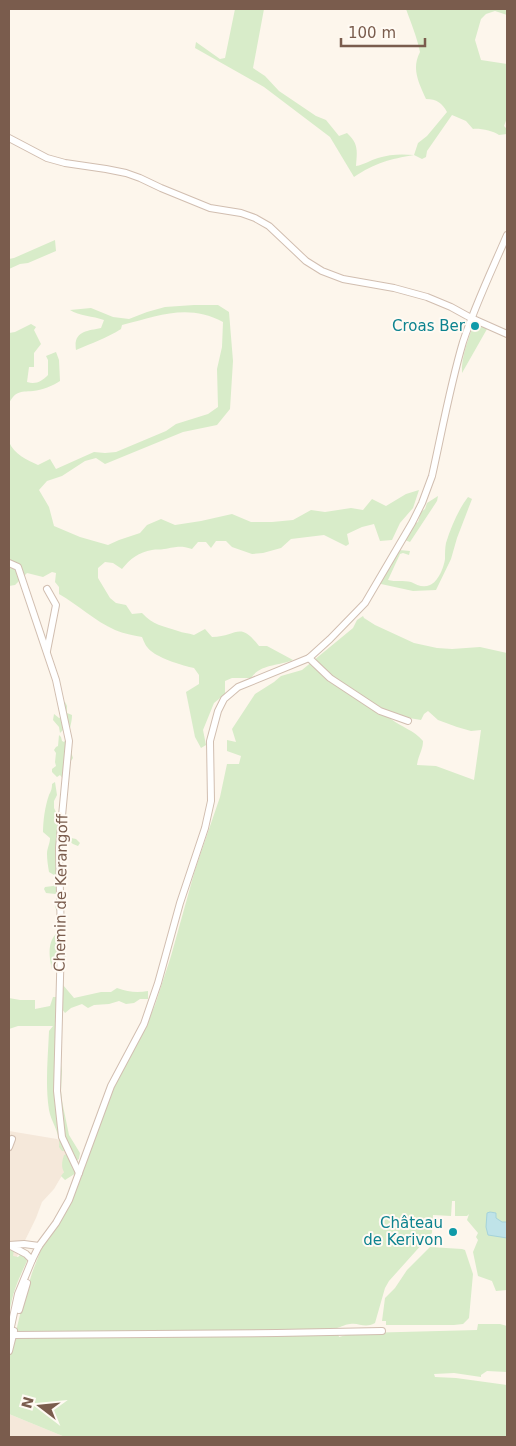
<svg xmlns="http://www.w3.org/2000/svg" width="516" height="1446" viewBox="0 0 516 1446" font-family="'DejaVu Sans',sans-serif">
	<rect width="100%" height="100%" fill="#fdf6ec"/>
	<g fill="#f5e8da">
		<polygon points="9,1131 57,1139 60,1141 68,1154 64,1172 54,1189 42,1202 36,1218 9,1273"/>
		<polygon points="9,1414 65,1437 9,1437"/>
	</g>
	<g fill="#d8ecc9" fill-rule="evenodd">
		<path d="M235 9H264L253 68 265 76 279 91 316 116 326 120 339 136 347 133C359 144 357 151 356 166 364 165 370 160 378 158 390 154 402 154 414 155L418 143 427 136 447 112C442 103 437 99 426 99 419 83 411 69 420 52 417 37 411 23 406 9H507V15L495 11 486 14 481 19 475 40 481 60 507 64V118L504 126 507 129V134L499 135C494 131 479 128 473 129L466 121 452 115 427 151 426 157 422 159 414 155C390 159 375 163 354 177L330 137 264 87 195 48 196 42 220 59 225 58Z"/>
		<polygon points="55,240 56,251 28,263 20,264 9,269 9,259 14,258"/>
		<path d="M194 305H218L229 312 233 361 230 409 217 425 183 432 105 464 96 458 85 461 62 476 47 481 39 490 49 507 54 526 80 537 108 545 119 540 140 533 147 525 161 519 175 525 201 521 232 514 251 522H272L293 520 311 510 325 512 351 508 363 510 372 499 386 506 406 494 419 490 413 508 400 523 392 540 380 541 374 524 362 527 347 534 349 544 346 546 324 535 291 539 281 548 263 553 252 554 232 547 226 541H216L211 548 206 542H198L192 549C180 545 176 547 164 549 160 550 156 549 152 550 139 552 130 559 122 569L113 563 105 562 98 568V578L110 598 116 603 126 605 132 614 142 613C153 625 163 626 178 631 183 633 188 633 194 635L205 629 212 637C237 637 239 620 259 646H267L293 660C279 666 260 664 251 678H232L225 681V694L214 703 203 730 206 745 201 748 195 737 186 692 199 684V675L194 668C183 666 159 658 151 651 146 647 144 642 142 637 133 635 124 634 115 630 95 621 78 605 59 594V587L55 582 56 573 52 572 43 577 27 573 15 585 9 586V442C14 454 27 460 38 465L50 459 56 469 94 452 105 453 116 452 166 431 176 424 208 414 218 407 217 369 222 347 223 322C188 303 158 316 122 325L121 329C107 338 92 343 76 350 73 331 87 331 101 328L104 320C93 316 79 316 70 310L91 308 113 317 129 319 147 312 165 307Z"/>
		<path d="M476 323 487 329 462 373C461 357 468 341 473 325Z"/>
		<path d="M31 324 36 327 34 330 41 344 34 353V367H29L27 382C36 385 42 381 48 375V360L46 356 56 352 59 360 60 381C53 386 42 390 33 391 19 392 16 391 9 403V333L15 332Z"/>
		<polygon points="438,496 437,501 410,542 405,540 414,524 418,522 421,512 425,509 427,503"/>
		<path d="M468 497 472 499 457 538 451 559 436 590 413 591 381 584 380 581 384 578C385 573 385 569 391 567L393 559 399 550 410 551 409 555 403 553 400 554 388 580C395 582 404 580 411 582 417 585 423 588 430 585 438 582 444 567 445 559 445 553 445 548 446 543 451 527 458 510 468 497Z"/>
		<path d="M363 616 364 618 375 625 414 643 437 648 452 649 480 647 507 653V1222H502L495 1218 496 1213 490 1212 503 1238H507V1290L496 1291 492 1281 478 1276 473 1252 478 1240 476 1237 478 1233 467 1220 469 1214 467 1216H455V1201H452L451 1216 433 1215 432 1233 389 1281 385 1288 375 1323C364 1329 359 1322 350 1324 346 1324 341 1327 337 1328L339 1337 346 1335 363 1333 477 1330 478 1324H500L507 1326V1372L487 1371 481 1375V1377L454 1373 434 1374 435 1377 456 1378 507 1385V1437H65L9 1414V1356L14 1340 22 1306 32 1273 42 1247 58 1223 112 1088 141 1037 155 1005 171 956 195 870 220 797 227 764H239L241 756 227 751V740L236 742 232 729 255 694 274 682 281 676 302 670 353 628 357 620ZM428 711 438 720 457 727 471 731 481 730 474 780 436 766 417 765C418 756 423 750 423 741 414 730 401 727 391 719L403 717 421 720 424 714Z"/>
		<path d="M65 702 67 706V713L72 715C72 720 71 723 70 728 68 736 70 750 73 758L68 765 64 780 60 775 57 777 52 772V769L56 766 55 762 56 753 54 750 56 747 58 746 59 735 61 737 62 741 64 742 66 739 64 729 60 733 59 727 53 720 54 714 59 718 62 717 64 703Z"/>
		<path d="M55 782 57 795 54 801V808L60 820 63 832 67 833 71 838 76 839 80 843 78 846 73 844 66 838C62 843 61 850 64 855 63 861 60 866 64 872L62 882 64 887 62 901 64 912 62 914 64 927 62 933 65 943 66 956 62 966 58 965 56 969H52C49 956 47 941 58 932V913L55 907 57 903 56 894 46 893 44 889 45 887 53 886 55 882 54 875 49 872C48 866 47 860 47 854 47 848 50 844 50 838L43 832C43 821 45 806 49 795 51 791 52 789 52 784Z"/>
		<path d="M63 985 74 998 101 992H111L117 988C128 992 137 993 148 991V999H140L134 1003 126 1004 119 1001 109 1004 94 1005 88 1008 82 1004 71 1008 65 1013 62 1009 60 1057 62 1071 61 1091 62 1101 69 1135 80 1153 79 1159 76 1161V1173L65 1180 61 1176 64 1172C61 1167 62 1161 64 1155L67 1154 65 1151H62L59 1147C61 1134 51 1122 49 1110 45 1084 48 1057 49 1031L53 1026H18L9 1029V998L20 1000H35V1009L50 1006 53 997H57Z"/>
		<polygon points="430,1247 462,1249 465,1250 473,1274 469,1318 463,1324 454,1325 386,1325 386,1321 382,1321 385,1298 395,1288 407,1270"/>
		<path d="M9 1250H14L13 1256 18 1257 21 1254 25 1255 27 1261C18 1280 10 1298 9 1319Z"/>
	</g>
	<polygon fill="#bfe3e8" stroke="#a5d3da" points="490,1212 496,1213 496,1218 502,1222 507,1222 507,1238 488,1235 486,1227 487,1213"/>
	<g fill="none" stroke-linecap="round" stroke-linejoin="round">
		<g stroke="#d1beb0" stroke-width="8">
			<g id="minor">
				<polyline points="9,138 47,158 65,163 106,169 126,173 140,178 161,188 210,208 241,213 255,218 269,226 306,261 322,271 343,279 394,288 427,297 451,307 471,318 507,334"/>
				<polyline points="9,563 18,567 56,680 69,741 59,848 61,941 57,1091 62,1137 79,1173"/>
				<polyline points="47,651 56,605 47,589"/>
				<polyline points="309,658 330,678 380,711 408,721"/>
				<polyline points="9,1147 12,1139"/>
				<polyline points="32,1260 26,1254 9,1245 24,1244 39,1246"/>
				<polyline points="19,1310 27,1283"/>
				<polyline points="13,1335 277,1333 382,1331"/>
				<path d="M9 1336 18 1294 32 1260 39 1246 56 1223 69 1200 111 1086 144 1024 158 983 180 903 205 828 211 801 210 741 218 711 224 699 238 687 309 658 330 639 365 603 412 523 422 503 432 476C442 431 450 386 463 342 475 305 492 270 507 235"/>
				<polyline points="9,1351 14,1331"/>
			</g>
		</g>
		<use href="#minor" stroke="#fff" stroke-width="6"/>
	</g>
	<g fill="#0f9aa8" stroke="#fffaf3" stroke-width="2">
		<circle cx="475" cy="326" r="5"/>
		<circle cx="453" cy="1232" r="5"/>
	</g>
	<g text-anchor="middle" stroke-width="4" stroke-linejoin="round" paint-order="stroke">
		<g font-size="15" fill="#0d838f" stroke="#fffaf3" text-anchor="end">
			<text x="465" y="331">Croas Ber</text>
			<text x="443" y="1228">Château<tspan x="443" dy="17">de Kerivon</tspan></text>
		</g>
		<g font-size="15" fill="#7a5c4d" stroke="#fffaf3">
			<text transform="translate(61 893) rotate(-89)" y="5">Chemin de Kerangoff</text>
		</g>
	</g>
	<rect width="516" height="1446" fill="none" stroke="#7a5c4d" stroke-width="20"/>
	<g transform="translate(40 1406) rotate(286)" stroke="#fffaf3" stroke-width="4" paint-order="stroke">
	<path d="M0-4L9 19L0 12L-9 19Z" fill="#7a5c4d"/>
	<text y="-8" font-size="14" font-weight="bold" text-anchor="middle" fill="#7a5c4d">N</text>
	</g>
	<path d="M341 38v8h84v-8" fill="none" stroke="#7a5c4d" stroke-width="2.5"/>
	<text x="348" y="38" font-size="15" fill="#7a5c4d" stroke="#fffaf3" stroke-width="4" paint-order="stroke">100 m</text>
</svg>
